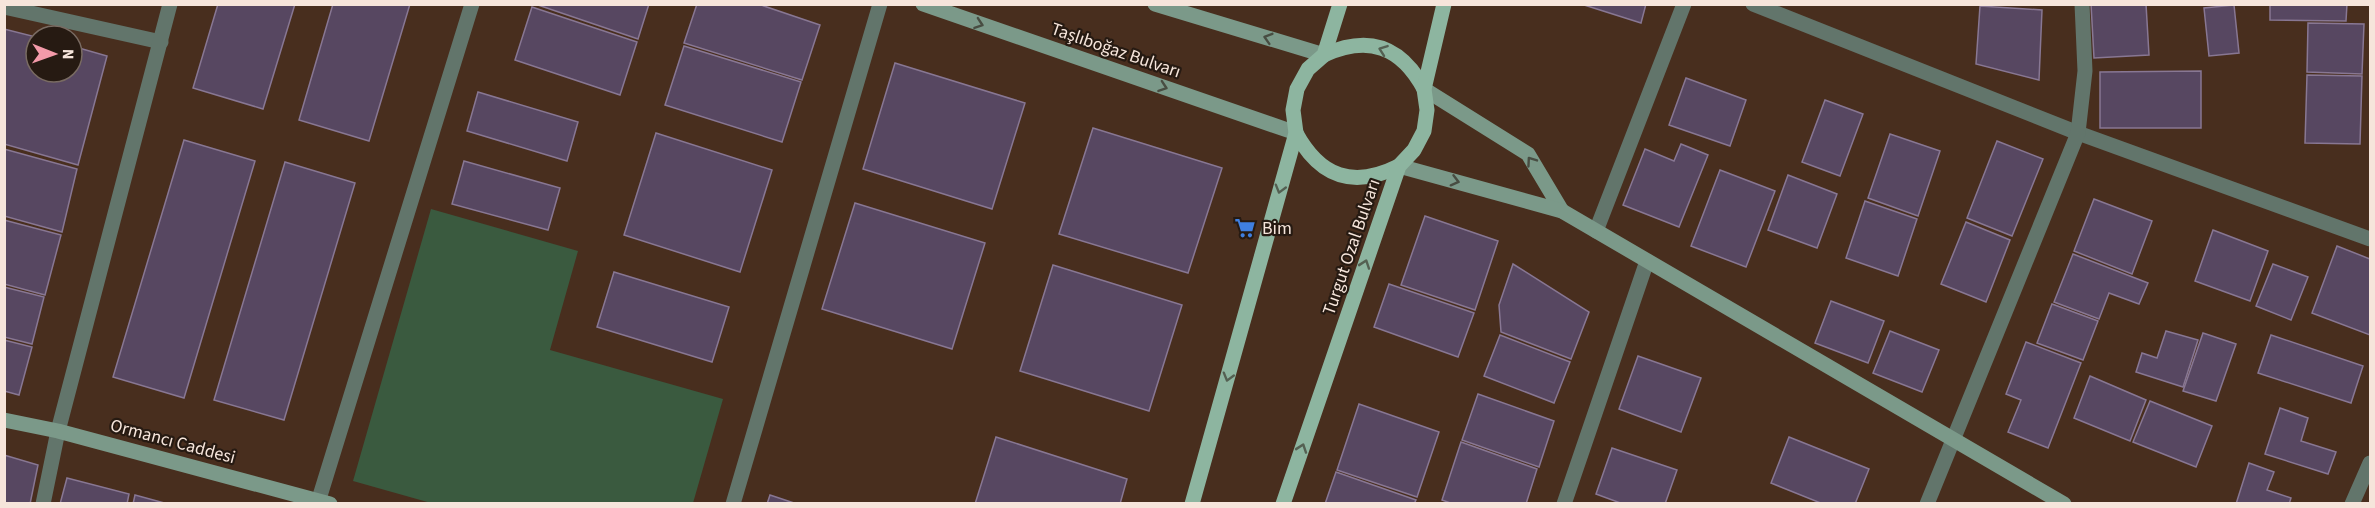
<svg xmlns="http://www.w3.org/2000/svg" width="2375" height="508" viewBox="0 0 2375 508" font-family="'Source Sans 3',sans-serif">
	<rect width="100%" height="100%" fill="#482e1e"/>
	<polygon fill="#3a5a3f" points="431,209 578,251 550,350 723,399 693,503 431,503 353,481"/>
	<g fill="#574761" stroke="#887793" stroke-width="1.5">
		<polygon points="218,4 295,4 263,109 193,88"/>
		<polygon points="333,4 410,4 369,141 299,120"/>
		<polygon points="535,4 649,4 638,39"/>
		<polygon points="697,4 758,4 820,25 802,80 684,43"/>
		<polygon points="1581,4 1646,4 1641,23"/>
		<polygon points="2091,4 2146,4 2149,55 2094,58"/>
		<polygon points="2270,4 2347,4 2346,21 2270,20"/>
		<polygon points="2234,5 2239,53 2209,56 2204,8"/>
		<polygon points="1980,6 2042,10 2039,80 1976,64"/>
		<polygon points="532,7 637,42 620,95 515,60"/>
		<polygon points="2308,23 2364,24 2362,74 2307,72"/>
		<polygon points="4,29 36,37 36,72 72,72 72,46 107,56 78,165 4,144"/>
		<polygon points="684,46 801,82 782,142 665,105"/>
		<polygon points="895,63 1025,103 992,209 863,169"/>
		<polygon points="2201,71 2201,128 2100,128 2100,72"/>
		<polygon points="2307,75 2362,76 2360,144 2305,143"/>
		<polygon points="1686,78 1746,100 1730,146 1669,125"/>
		<polygon points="478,92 578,122 567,161 467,131"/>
		<polygon points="1825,100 1863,114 1840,176 1802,162"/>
		<polygon points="1093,128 1222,168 1188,273 1059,234"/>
		<polygon points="656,133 772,170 740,272 624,235"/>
		<polygon points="1890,134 1940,151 1918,216 1868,198"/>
		<polygon points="184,140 255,161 184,398 113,377"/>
		<polygon points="1997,141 2043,159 2012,236 1967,218"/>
		<polygon points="1681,144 1708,155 1679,227 1623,205 1645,149 1674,161"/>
		<polygon points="4,149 77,169 62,232 4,216"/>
		<polygon points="464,161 560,188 548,230 452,204"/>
		<polygon points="285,162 355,183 284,420 214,400"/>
		<polygon points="1720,170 1775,191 1746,267 1691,246"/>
		<polygon points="1788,175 1837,194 1817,248 1768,230"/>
		<polygon points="2094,199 2152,221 2132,274 2074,251"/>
		<polygon points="1865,201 1917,219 1898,276 1846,258"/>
		<polygon points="855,203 985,243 952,349 822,309"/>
		<polygon points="1425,216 1498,241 1475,310 1401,285"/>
		<polygon points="4,220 61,235 45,295 4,284"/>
		<polygon points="1966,222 2010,240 1986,302 1941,284"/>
		<polygon points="2213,230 2268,251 2250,301 2195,281"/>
		<polygon points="2337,246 2370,259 2370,335 2312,313"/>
		<polygon points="2073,254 2148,283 2139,304 2109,293 2099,319 2054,302"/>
		<polygon points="1513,264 1589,312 1571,359 1501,332 1499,305"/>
		<polygon points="2273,264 2308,277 2291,320 2256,306"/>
		<polygon points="1053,265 1182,305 1149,411 1020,371"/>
		<polygon points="614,272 729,307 712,362 597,327"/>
		<polygon points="1389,284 1474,313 1458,357 1374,327"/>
		<polygon points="4,287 44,297 32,344 4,337"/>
		<polygon points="1831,301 1884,321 1868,363 1815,343"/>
		<polygon points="2052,304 2098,321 2083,360 2037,343"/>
		<polygon points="1890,331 1939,350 1922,392 1873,373"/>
		<polygon points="2166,331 2198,340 2183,387 2136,372 2142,353 2157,358"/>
		<polygon points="2203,333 2236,344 2216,401 2183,391"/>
		<polygon points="1500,335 1570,362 1554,403 1484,376"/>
		<polygon points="2271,335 2363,366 2351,403 2258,373"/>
		<polygon points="4,340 32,347 19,395 4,391"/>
		<polygon points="2026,342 2081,363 2048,448 2008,432 2021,400 2006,394"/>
		<polygon points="1638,356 1701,378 1681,432 1619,409"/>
		<polygon points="2090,376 2146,400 2130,441 2074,418"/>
		<polygon points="1478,394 1554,421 1539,467 1462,440"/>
		<polygon points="2150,401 2212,426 2196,467 2133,442"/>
		<polygon points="1359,404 1439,432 1417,497 1337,470"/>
		<polygon points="2280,408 2308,418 2301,441 2336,452 2328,474 2265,454"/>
		<polygon points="996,437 1127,479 1120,504 975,504"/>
		<polygon points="1789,437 1869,469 1855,504 1823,504 1771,483"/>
		<polygon points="1461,442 1537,469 1526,504 1453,504 1442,500"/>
		<polygon points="1612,448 1677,470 1665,504 1623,504 1596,494"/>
		<polygon points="4,455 38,465 30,504 4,504"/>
		<polygon points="2249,463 2274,472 2267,490 2291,498 2289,504 2236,504"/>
		<polygon points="1336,472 1416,500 1414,504 1325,504"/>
		<polygon points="67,478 129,494 127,504 60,504"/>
		<polygon points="135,495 168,504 133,504"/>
		<polygon points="770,495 797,504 767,504"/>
	</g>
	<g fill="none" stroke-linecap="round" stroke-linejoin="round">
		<g stroke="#62756b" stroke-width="15">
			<polyline points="1753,4 2078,133 2370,239"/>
			<polyline points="4,7 161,42"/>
			<polyline points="1596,231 1684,4"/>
			<polyline points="319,499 472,4"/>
			<polyline points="43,504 58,431 170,4"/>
			<polyline points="733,504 880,4"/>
			<polyline points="1564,504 1647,261"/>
			<polyline points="1927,504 2078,133 2085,71 2082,4"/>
			<polyline points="2352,504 2370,463"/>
		</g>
		<g stroke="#7b9989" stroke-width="15">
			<polyline points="923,4 1296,133"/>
			<polyline points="1155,4 1324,55"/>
			<polyline points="1424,89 1528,154 1562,211"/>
			<polyline points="1399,166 1562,211 2064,504"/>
			<polyline points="4,420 58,431 330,504"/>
		</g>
		<g stroke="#8db5a0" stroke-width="15">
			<path d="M1324 55C1368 35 1401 46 1424 89"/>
			<path d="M1296 133C1320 177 1353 189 1399 166"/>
			<polyline points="1192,504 1296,133 1293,110 1297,89 1308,69 1324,55 1340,4"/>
			<polyline points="1283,504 1399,166 1414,150 1424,131 1427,110 1424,89 1444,4"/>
		</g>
	</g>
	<defs><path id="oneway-chevron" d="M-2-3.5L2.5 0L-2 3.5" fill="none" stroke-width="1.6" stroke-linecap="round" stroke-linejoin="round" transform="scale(1.5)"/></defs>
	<g stroke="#484d42">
		<use href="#oneway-chevron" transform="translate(979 24) rotate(19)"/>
		<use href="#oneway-chevron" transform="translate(1268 38) rotate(-163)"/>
		<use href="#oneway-chevron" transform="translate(1163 87) rotate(19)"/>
		<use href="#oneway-chevron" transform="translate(1531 161) rotate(-125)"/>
		<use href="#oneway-chevron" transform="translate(1455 181) rotate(15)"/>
	</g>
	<g stroke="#546052">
		<use href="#oneway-chevron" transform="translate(1383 50) rotate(-160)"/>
		<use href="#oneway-chevron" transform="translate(1280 189) rotate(106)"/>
		<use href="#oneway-chevron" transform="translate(1365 264) rotate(-71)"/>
		<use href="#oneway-chevron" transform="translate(1228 377) rotate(106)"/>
		<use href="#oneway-chevron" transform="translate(1302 448) rotate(-71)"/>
	</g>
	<defs>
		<g id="supermarket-bare" transform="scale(1.62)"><path d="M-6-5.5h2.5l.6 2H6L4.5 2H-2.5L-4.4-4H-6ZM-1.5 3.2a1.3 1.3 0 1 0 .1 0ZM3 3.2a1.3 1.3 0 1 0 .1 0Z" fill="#3f7fe0" stroke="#261a12" stroke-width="2.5" paint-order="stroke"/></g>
	</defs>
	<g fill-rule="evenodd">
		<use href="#supermarket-bare" x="1245" y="228"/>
	</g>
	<g text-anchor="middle" stroke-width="4.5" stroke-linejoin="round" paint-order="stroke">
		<g font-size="18" fill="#f6e5db" stroke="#261a12">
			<text transform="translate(1116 50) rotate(19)" y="6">Taşlıboğaz Bulvarı</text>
			<text transform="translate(1351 247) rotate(-71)" y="6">Turgut Ozal Bulvarı</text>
			<text transform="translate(173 441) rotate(15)" y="6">Ormancı Caddesi</text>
		</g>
		<g font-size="18" fill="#f6e5db" stroke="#261a12" text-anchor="start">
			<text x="1262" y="234">Bim</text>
		</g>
	</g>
	<rect width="2375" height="508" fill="none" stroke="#f6e5db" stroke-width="12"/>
	<g transform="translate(54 54) rotate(91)"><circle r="28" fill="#261a12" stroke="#796b62" stroke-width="1.5"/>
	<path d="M0-4.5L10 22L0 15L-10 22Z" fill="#f39aa9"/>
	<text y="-9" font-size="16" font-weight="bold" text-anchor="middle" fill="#f6e5db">N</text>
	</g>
</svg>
